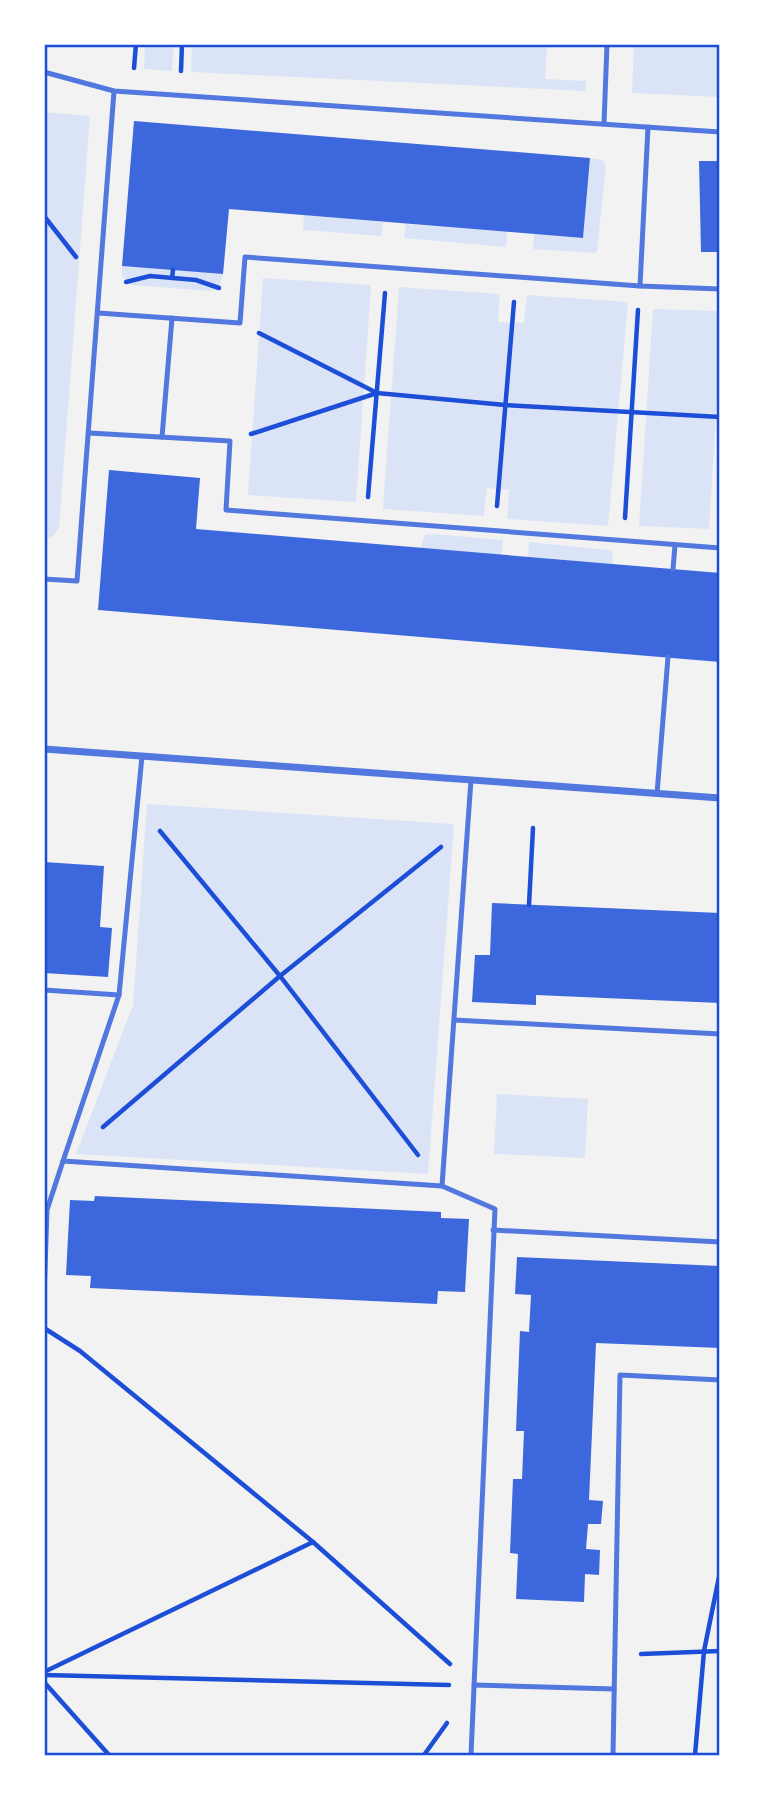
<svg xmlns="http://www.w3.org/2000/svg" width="764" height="1799" viewBox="0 0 764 1799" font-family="'IBM Plex Sans',sans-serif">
	<rect width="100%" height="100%" fill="#f2f2f2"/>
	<g fill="#dbe4f7">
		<polygon points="145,44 174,44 172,71 144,69"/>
		<polygon points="192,44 547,44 545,79 586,81 586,91 191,72"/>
		<polygon points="634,44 720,44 720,97 632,93"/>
		<polygon points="44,112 90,116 59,528 52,537 45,540"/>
		<polygon points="590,158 602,160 606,165 597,251 594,253 533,249 534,234 583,238"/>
		<polygon points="304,215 383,222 381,236 303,230"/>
		<polygon points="406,224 507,232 506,247 404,238"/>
		<polygon points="122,266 223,274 219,288 210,291 131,285 122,276"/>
		<polygon points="263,278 371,285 356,502 248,495"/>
		<polygon points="399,287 500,294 498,322 524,323 527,295 628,302 608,526 507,519 509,490 487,488 484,516 383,509"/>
		<polygon points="653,309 720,311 720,350 709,529 639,526"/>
		<polygon points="433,534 503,540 501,555 420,548 425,535"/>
		<polygon points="529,542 609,550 612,551 613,564 528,557"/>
		<polygon points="147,804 454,824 428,1174 76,1154 133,1005"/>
		<polygon points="497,1094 588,1099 585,1158 494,1154"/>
	</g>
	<g fill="#3d67dc">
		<polygon points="134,121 590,158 583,238 229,209 223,274 122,266"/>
		<polygon points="699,161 720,161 720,252 701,252"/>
		<polygon points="109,470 200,478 196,529 720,573 720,662 98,610"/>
		<polygon points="44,862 104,866 100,927 112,928 108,977 44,973"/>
		<polygon points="492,903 720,913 720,1003 536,995 536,1005 472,1002 475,955 490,955"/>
		<polygon points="95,1196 441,1212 441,1218 469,1219 465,1292 438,1291 437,1304 90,1288 91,1276 66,1275 70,1200 94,1201"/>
		<polygon points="517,1257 720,1266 720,1348 596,1343 589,1500 603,1501 601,1524 588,1524 586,1549 600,1550 599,1575 585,1574 584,1602 516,1599 518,1554 510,1553 513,1479 522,1479 524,1431 516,1431 520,1331 529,1332 531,1295 515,1294"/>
	</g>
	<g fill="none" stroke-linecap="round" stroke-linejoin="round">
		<g stroke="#1d4ed8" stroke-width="4.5">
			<polyline points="134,68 136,44"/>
			<polyline points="181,71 182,44"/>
			<polyline points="44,216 76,257"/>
			<polyline points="172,278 173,270"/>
			<polyline points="126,282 150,276 196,280 219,288"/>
			<polyline points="377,393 505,405 720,417"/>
			<polyline points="251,434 377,393 259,333"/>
			<polyline points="368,497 385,293"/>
			<polyline points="497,506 514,302"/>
			<polyline points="625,518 638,310"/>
			<polyline points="160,831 280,976 418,1155"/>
			<polyline points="529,905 533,828"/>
			<polyline points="103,1127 280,976 441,847"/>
			<polyline points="44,1328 80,1351 313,1542 450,1664"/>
			<polyline points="641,1654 720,1651"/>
			<polyline points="44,1672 313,1542"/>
			<polyline points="44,1675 449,1685"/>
			<polyline points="44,1682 109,1755"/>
			<polyline points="424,1755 447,1723"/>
			<polyline points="695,1755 704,1651 720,1572"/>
		</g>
		<g stroke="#5277de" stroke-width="5">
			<polyline points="44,72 114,91 720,132"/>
			<polyline points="604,124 607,44"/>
			<polyline points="648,127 640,286 720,289"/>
			<polyline points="98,313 240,323 245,257 640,286"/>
			<polyline points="89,433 230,441 226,510 720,548"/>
			<polyline points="162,437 172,318"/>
			<polyline points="673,569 675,545"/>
			<polyline points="44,579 77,581 114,91"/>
			<polyline points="657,794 668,657"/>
			<polyline points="44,990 119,995"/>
			<polyline points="454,1020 720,1034"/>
			<polyline points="63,1161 119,995 142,756"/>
			<polyline points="442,1186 471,780"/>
			<polyline points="493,1230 720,1242"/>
			<polyline points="44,1299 47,1210 63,1161 442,1186 495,1209 471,1755"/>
			<polyline points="474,1685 614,1689"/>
			<polyline points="613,1755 620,1375 720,1380"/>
		</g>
		<polyline stroke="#5277de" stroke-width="7" points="44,749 720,798"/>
	</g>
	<rect width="764" height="1799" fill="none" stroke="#ffffff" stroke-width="91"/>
	<rect x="46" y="46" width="672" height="1708" fill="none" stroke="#1d4ed8" stroke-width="2.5"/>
</svg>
